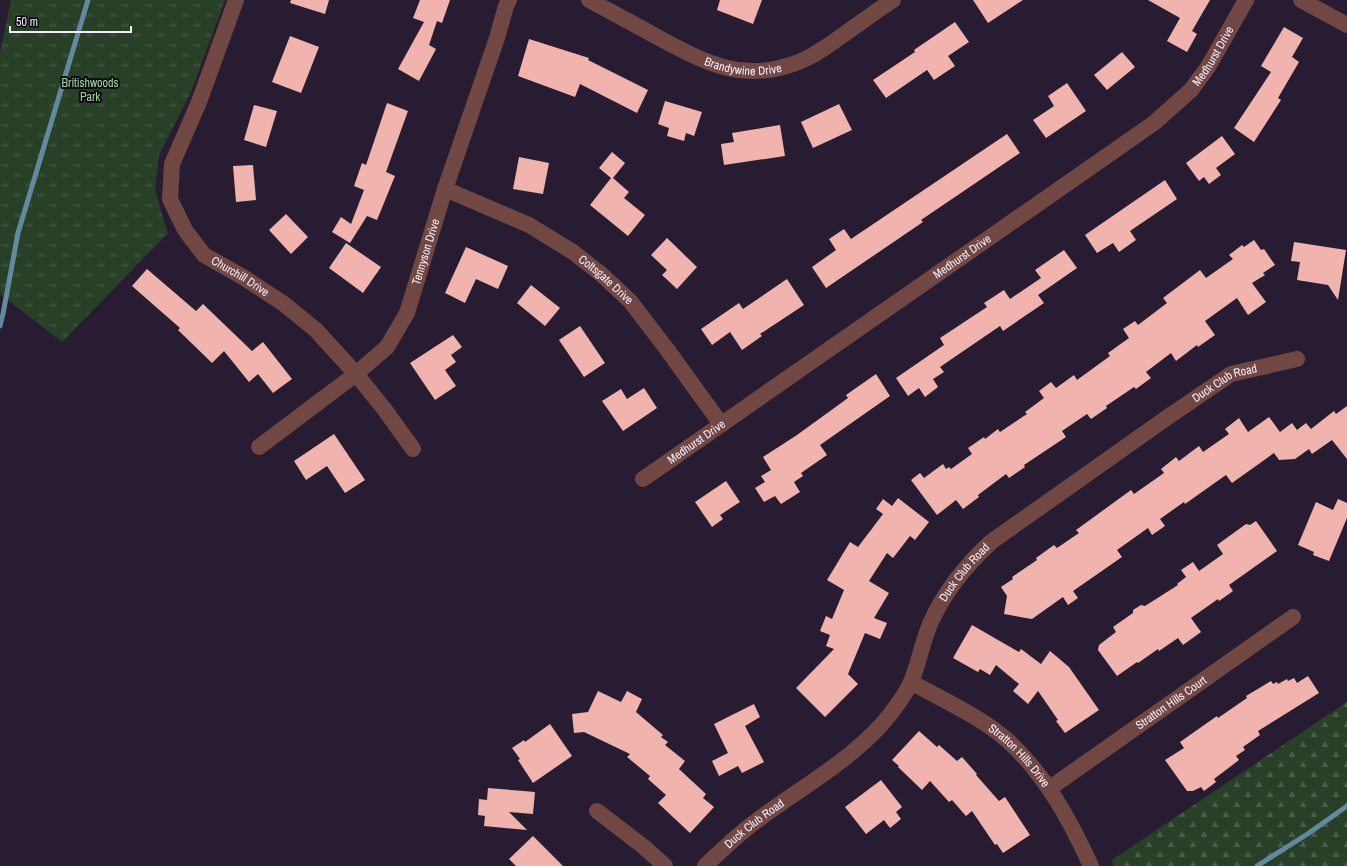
<svg xmlns="http://www.w3.org/2000/svg" width="1347" height="866" viewBox="0 0 1347 866" font-family="'Archivo Narrow',sans-serif">
	<defs>
		<pattern id="forest-firs" width="22" height="20" patternUnits="userSpaceOnUse"><rect width="22" height="20" fill="#284027"/><path d="M5 1l3.5 6h-7zM16 11l3.5 6h-7z" fill="#485c47"/></pattern>
		<pattern id="park-tufts" width="24" height="20" patternUnits="userSpaceOnUse"><rect width="24" height="20" fill="#284027"/><path d="M3 7l-1-3M5 7V3M7 7l1-3M15 17l-1-3M17 17v-4M19 17l1-3" fill="none" stroke="#485c47"/></pattern>
	</defs>
	<rect width="100%" height="100%" fill="#281c32"/>
	<polygon fill="url(#forest-firs)" points="1347,702 1347,866 1113,866 1112,860"/>
	<polygon fill="url(#park-tufts)" points="11,0 225,0 191,92 159,155 155,189 162,214 168,233 62,342 0,294 0,53"/>
	<g fill="none" stroke-linecap="round" stroke-linejoin="round">
		<g stroke="#63899e" stroke-width="5">
			<polyline points="0,326 3,314 18,233 88,0"/>
			<polyline points="1257,866 1309,833 1347,806"/>
		</g>
	</g>
	<g fill="#f0b3ae">
		<polygon points="291,0 329,0 325,14 290,3"/>
		<polygon points="420,0 450,0 442,23 437,21 429,45 436,49 419,81 398,69 424,22 413,18"/>
		<polygon points="720,0 762,0 753,24 717,10"/>
		<polygon points="973,0 1023,0 988,23"/>
		<polygon points="1148,0 1210,0 1192,31 1197,34 1187,52 1167,41 1180,18"/>
		<polygon points="955,22 969,42 948,56 955,66 934,80 927,70 886,98 873,80 915,52 914,50"/>
		<polygon points="1284,27 1303,38 1292,57 1299,62 1278,98 1281,100 1254,142 1234,128 1271,72 1261,66"/>
		<polygon points="290,36 319,47 301,93 272,82"/>
		<polygon points="529,39 589,58 588,60 648,90 637,113 580,84 575,97 518,76"/>
		<polygon points="1122,52 1135,67 1107,90 1094,75"/>
		<polygon points="1067,83 1086,111 1046,138 1033,120 1054,106 1048,96"/>
		<polygon points="665,101 702,112 694,136 686,133 684,141 667,136 669,128 658,124"/>
		<polygon points="387,103 408,111 386,172 395,176 377,220 367,216 350,243 332,232 341,217 351,224 364,190 354,186 362,163 366,165"/>
		<polygon points="839,104 852,130 813,148 801,122"/>
		<polygon points="254,105 277,111 266,147 244,140"/>
		<polygon points="780,125 785,156 724,165 721,144 734,142 732,133"/>
		<polygon points="1007,134 1020,153 921,220 923,222 826,288 812,267 836,250 829,239 844,229 851,239"/>
		<polygon points="1222,136 1235,154 1216,168 1221,175 1209,184 1204,177 1199,181 1186,163"/>
		<polygon points="612,152 625,163 613,178 629,192 624,198 645,215 628,236 590,205 611,178 599,168"/>
		<polygon points="519,157 549,163 543,194 513,189"/>
		<polygon points="253,165 256,200 236,202 233,166"/>
		<polygon points="1165,180 1177,199 1130,231 1136,240 1119,252 1113,243 1097,253 1085,235"/>
		<polygon points="286,214 308,237 291,254 269,230"/>
		<polygon points="667,238 697,267 677,289 662,275 667,270 651,255"/>
		<polygon points="1254,240 1261,250 1264,249 1275,265 1263,273 1265,275 1252,283 1266,302 1248,315 1237,298 1205,321 1215,335 1198,347 1197,345 1176,361 1171,353 1146,372 1151,378 1136,389 1134,387 1106,406 1107,408 1091,419 1087,414 1062,431 1066,437 1024,465 1025,467 1009,478 1006,474 978,495 979,497 963,509 956,500 937,515 911,480 920,473 924,478 943,464 946,469 949,467 951,469 972,454 968,448 984,437 985,439 998,429 1000,432 1027,414 1025,412 1044,398 1039,391 1051,382 1056,388 1074,375 1077,380 1110,356 1108,353 1129,338 1123,329 1135,321 1138,325 1167,303 1163,298 1200,270 1206,278 1233,259 1229,255 1242,245 1244,247"/>
		<polygon points="1294,242 1346,250 1338,300 1328,285 1297,280 1300,262 1291,261"/>
		<polygon points="346,243 381,267 363,293 329,268"/>
		<polygon points="466,247 508,266 498,289 476,279 465,303 445,293"/>
		<polygon points="1064,250 1077,268 1038,295 1044,303 1003,331 1000,326 940,367 944,372 933,379 938,387 925,397 919,388 908,396 896,378 944,345 940,338 987,307 984,303 1004,290 1010,299 1041,278 1035,270"/>
		<polygon points="147,269 196,311 203,304 252,351 263,342 292,379 273,393 258,374 249,382 224,351 212,363 178,330 180,328 132,286"/>
		<polygon points="787,279 804,305 760,334 762,336 742,350 730,332 712,345 701,329 739,303 743,309"/>
		<polygon points="531,285 560,308 545,326 517,303"/>
		<polygon points="580,326 605,363 584,377 559,340"/>
		<polygon points="453,335 462,347 451,355 456,362 445,370 456,386 435,400 410,363"/>
		<polygon points="876,374 890,396 820,445 827,455 801,473 803,476 794,482 800,492 781,504 775,496 764,502 755,488 765,482 761,476 771,470 763,457 797,435 848,398 846,395"/>
		<polygon points="644,388 657,408 623,431 602,401 621,389 627,399"/>
		<polygon points="1347,406 1347,459 1332,440 1312,454 1309,449 1295,459 1279,460 1274,453 1232,483 1226,475 1185,504 1184,502 1160,519 1165,526 1152,535 1148,528 1117,550 1122,557 1073,591 1078,598 1068,605 1063,597 1032,619 1004,614 1007,596 1001,587 1013,579 1012,577 1037,560 1036,558 1054,545 1057,548 1079,533 1076,530 1131,490 1134,494 1164,473 1161,469 1176,457 1179,461 1199,446 1203,452 1229,434 1225,429 1239,418 1248,432 1269,417 1280,432 1292,423 1297,430 1306,423 1311,429 1334,411 1336,414"/>
		<polygon points="334,434 365,480 345,493 327,466 306,480 294,461"/>
		<polygon points="726,481 740,502 720,515 723,519 712,527 695,502"/>
		<polygon points="898,498 929,522 915,540 910,536 893,558 887,553 869,581 889,593 874,618 887,623 880,639 865,633 848,674 858,684 825,717 796,688 834,649 826,646 830,635 820,631 826,616 832,619 844,590 827,580 850,542 858,547 883,514 876,509 883,499 892,506"/>
		<polygon points="1338,499 1347,503 1347,518 1329,561 1313,555 1314,552 1298,545 1316,502 1333,510"/>
		<polygon points="1256,521 1277,551 1229,585 1233,591 1219,601 1218,599 1191,618 1201,632 1183,645 1178,638 1159,651 1158,649 1138,663 1137,662 1117,676 1098,650 1099,645 1116,632 1113,627 1133,613 1133,610 1141,605 1145,606 1178,585 1177,584 1186,577 1181,570 1193,562 1199,571 1223,554 1217,545 1246,524 1250,525"/>
		<polygon points="972,625 1019,652 1021,649 1041,664 1050,651 1069,667 1099,710 1065,733 1056,721 1058,720 1038,691 1028,704 1013,691 1019,684 996,665 990,675 980,669 978,672 953,658"/>
		<polygon points="1308,676 1319,693 1258,731 1260,735 1243,747 1245,750 1236,756 1239,760 1214,779 1216,782 1204,791 1201,787 1193,791 1187,791 1165,760 1184,748 1180,742 1217,716 1218,718 1247,698 1246,696 1271,681 1273,684 1277,682 1278,684 1287,679 1288,681 1294,678 1297,683"/>
		<polygon points="598,691 621,702 627,691 642,699 636,712 663,735 661,737 668,742 665,745 685,761 679,769 706,794 703,798 714,807 690,833 658,803 666,795 648,779 650,776 627,757 630,754 584,732 574,733 572,714 588,712"/>
		<polygon points="754,704 760,717 745,726 764,762 742,773 738,766 719,776 712,761 728,753 714,724"/>
		<polygon points="550,724 572,756 533,783 518,760 520,759 512,748 524,740 525,742"/>
		<polygon points="919,731 937,747 939,745 957,761 962,757 977,774 976,775 999,801 1005,797 1030,835 1003,853 997,844 995,845 972,811 966,816 952,800 949,802 930,781 922,790 898,767 899,766 892,760"/>
		<polygon points="881,780 902,807 896,812 901,819 890,828 884,820 866,834 845,807"/>
		<polygon points="488,788 535,792 533,814 509,812 527,830 484,826 485,816 478,815 479,799 487,800"/>
		<polygon points="533,836 563,866 516,866 509,859"/>
	</g>
	<g fill="none" stroke-linecap="round" stroke-linejoin="round">
		<g stroke="#714743" stroke-width="16">
			<path id="s1" d="M236 0 199 102 172 164 170 199 185 230 204 255 243 277 284 304 316 330 356 374 385 410 413 449"/>
			<path id="s2" d="M589 0C613 13 636 25 659 38 706 63 742 83 796 63 811 58 823 49 836 40 855 27 873 13 893 0"/>
			<polyline points="1301,0 1347,25"/>
			<path id="s3" d="M445 189 529 225 573 252 601 274 630 301 666 348 721 424"/>
			<path id="s4" d="M259 447 356 374 387 347 407 313 445 189 497 38 506 6 509 0"/>
			<path id="s5" d="M643 479 1154 123 1191 90 1208 67 1246 0"/>
			<path id="s6" d="M911 682C941 699 981 717 1007 740 1045 774 1070 820 1091 866"/>
			<path id="s7" d="M1050 788 1293 617"/>
			<polyline points="597,811 644,847 665,866"/>
			<path id="s8" d="M705 866C721 851 737 835 755 822 797 790 846 764 882 724 892 713 905 695 911 682 919 663 922 643 930 624 944 592 965 566 991 542L1165 419 1231 374 1297 359"/>
		</g>
	</g>
	<g text-anchor="middle" stroke-width="4" stroke-linejoin="round" paint-order="stroke">
		<g font-size="12" fill="#f5edfd" stroke="#0e0912">
			<text dy="4" stroke="none"><textPath href="#s5" startOffset="713">Medhurst Drive</textPath></text>
			<text dy="4" stroke="none"><textPath href="#s2" startOffset="170">Brandywine Drive</textPath></text>
			<text dy="4" stroke="none"><textPath href="#s4" startOffset="266">Tennyson Drive</textPath></text>
			<text dy="4" stroke="none"><textPath href="#s5" startOffset="389">Medhurst Drive</textPath></text>
			<text dy="4" stroke="none"><textPath href="#s1" startOffset="319">Churchill Drive</textPath></text>
			<text dy="4" stroke="none"><textPath href="#s3" startOffset="186">Coltsgate Drive</textPath></text>
			<text dy="4" stroke="none"><textPath href="#s8" startOffset="726">Duck Club Road</textPath></text>
			<text dy="4" stroke="none"><textPath href="#s5" startOffset="65">Medhurst Drive</textPath></text>
			<text dy="4" stroke="none"><textPath href="#s8" startOffset="402">Duck Club Road</textPath></text>
			<text dy="4" stroke="none"><textPath href="#s7" startOffset="148">Stratton Hills Court</textPath></text>
			<text dy="4" stroke="none"><textPath href="#s6" startOffset="132">Stratton Hills Drive</textPath></text>
			<text dy="4" stroke="none"><textPath href="#s8" startOffset="65">Duck Club Road</textPath></text>
		</g>
		<g font-size="12" fill="#a0da9e" stroke="#0e0912">
			<text x="90" y="87">Britishwoods<tspan x="90" dy="14">Park</tspan></text>
		</g>
	</g>
	<path d="M10 26v6h121v-6" fill="none" stroke="#f5edfd" stroke-width="2"/>
	<text x="16" y="26" font-size="12" fill="#f5edfd" stroke="#0e0912" stroke-width="3" paint-order="stroke">50 m</text>
</svg>
